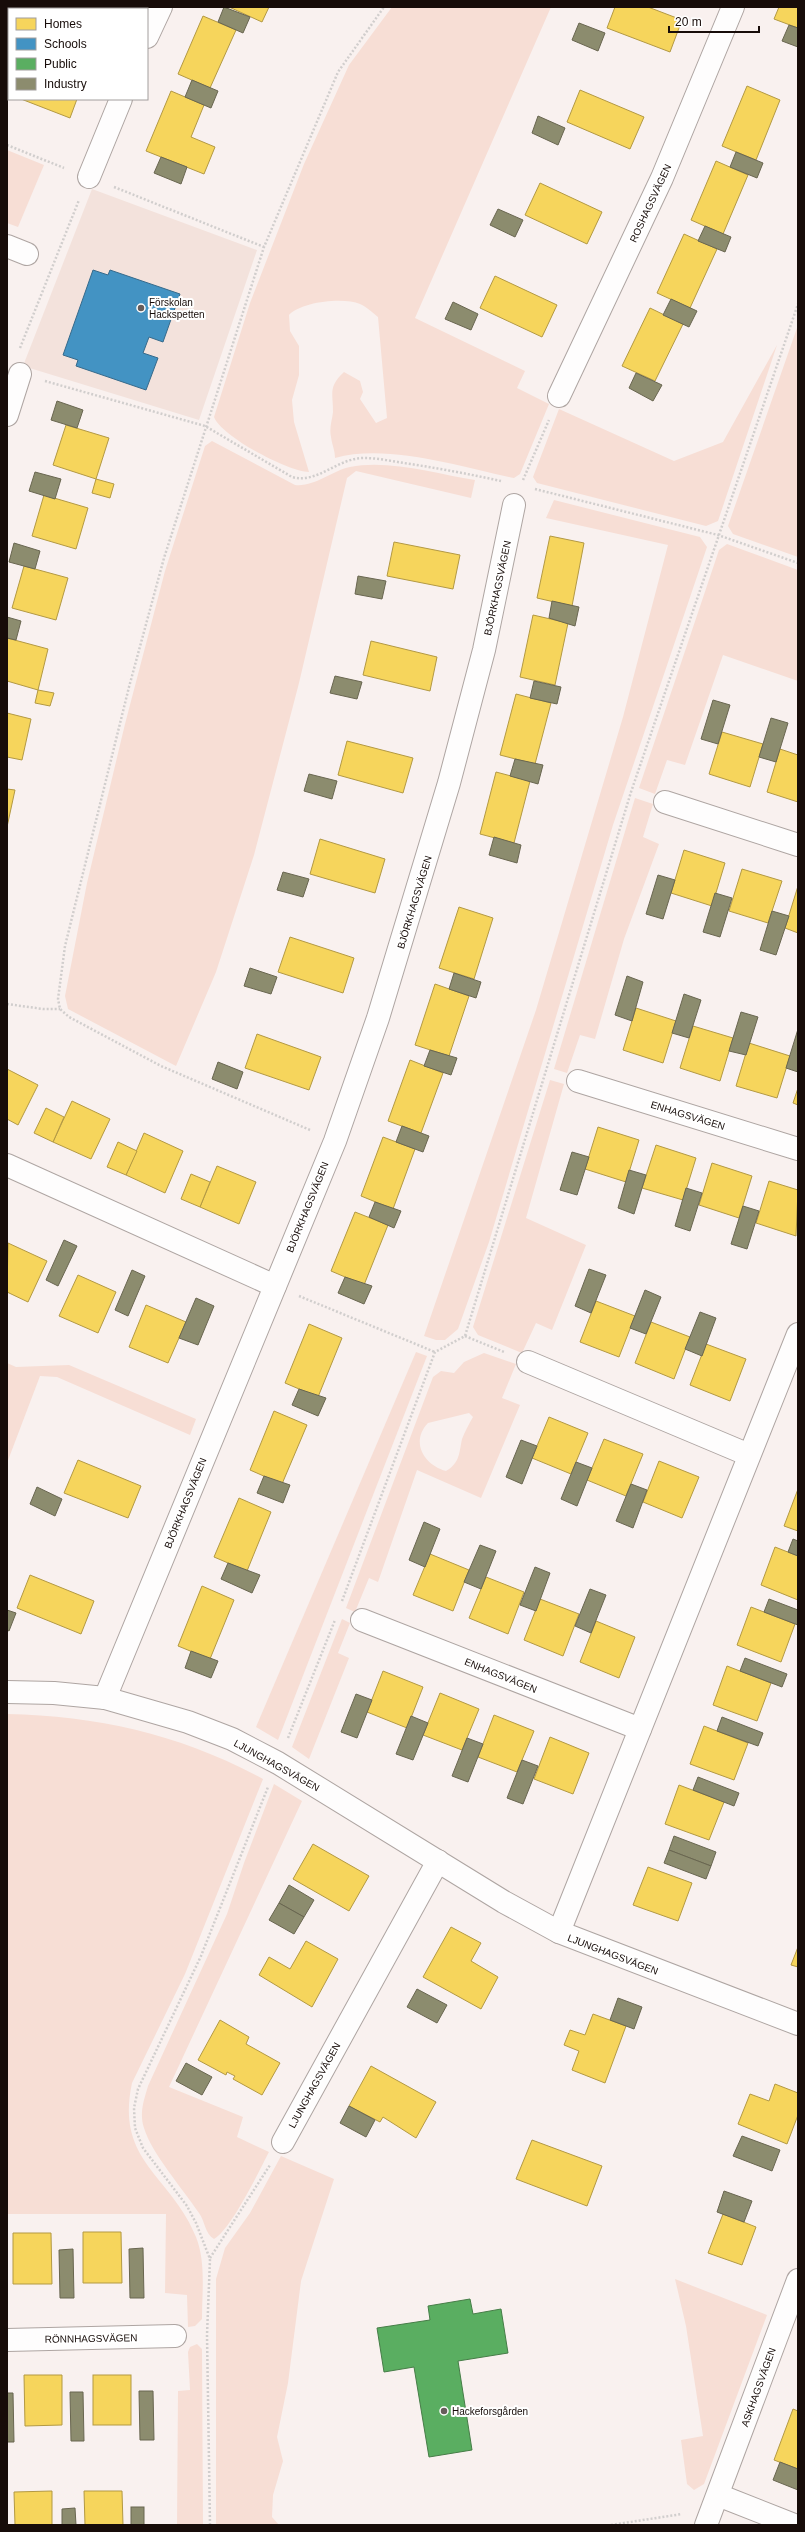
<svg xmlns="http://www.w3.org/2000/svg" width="805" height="2532" viewBox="0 0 805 2532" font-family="Arial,sans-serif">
	<rect width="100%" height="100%" fill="#f9f1ef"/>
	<polygon fill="#f3e2dc" points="92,189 257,250 199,420 23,366"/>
	<g fill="#f7ded5" fill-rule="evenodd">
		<path d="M392 7H551L415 318 525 371 517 388 549 404 520 474 514 478C461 467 387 443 335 458 335 450 332 445 331 437 329 428 332 421 333 412 333 393 328 387 344 372L360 381 363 392 360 399 376 423 387 418 378 317C373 313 367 307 360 304 343 297 301 302 289 315L290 331 299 346V375L292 400 294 422 309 472C288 472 221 436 214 417L250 303 304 164 349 65Z"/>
		<polygon points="7,150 44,165 18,227 7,223"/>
		<polygon points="798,325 798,557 733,534 728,526"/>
		<polygon points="777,345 718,521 706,526 537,483 533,477 559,409 674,461 723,442"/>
		<path d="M212 441 295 485C315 487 331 471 350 467 388 459 437 474 475 480L471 498 356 471 347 478 299 683 254 855 216 972 176 1066 68 1009 65 996 87 883 125 724 165 571 205 446Z"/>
		<polygon points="554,500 700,537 707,547 613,825 489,1242 458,1329 445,1340 436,1340 424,1336 536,1010 623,717 668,545 546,518"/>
		<polygon points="727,544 798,570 798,681 723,655 685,765 667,760 655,794 639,788 719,550"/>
		<polygon points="635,798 653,804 643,837 659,844 624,939 595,1039 580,1035 567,1073 554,1069"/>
		<polygon points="550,1080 564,1084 526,1218 586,1245 552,1330 536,1323 522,1353 478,1335 473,1327"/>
		<polygon points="416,1352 427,1356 278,1740 256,1727"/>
		<path d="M484 1353 516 1364 502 1398 520 1405 481 1498 417 1470 378 1582 369 1578 355 1612 346 1608 433 1377 441 1371 454 1373 464 1362ZM469 1413 473 1417C469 1424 465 1431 462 1439 459 1453 460 1463 446 1471 424 1465 410 1442 428 1423Z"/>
		<polygon points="7,1363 16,1367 69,1365 196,1419 190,1435 57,1377 40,1376 7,1463"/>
		<polygon points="342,1619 350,1623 338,1653 349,1658 309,1759 292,1747"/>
		<path d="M7 1714C99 1716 182 1735 263 1779L185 1974 132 2083C115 2162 171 2175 196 2237 206 2262 202 2292 202 2319L195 2326 188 2327 187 2295 165 2293 166 2214H7Z"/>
		<path d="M274 1784 302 1801 169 2087 243 2117 237 2137 269 2152C259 2171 231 2230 214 2239 205 2234 205 2221 199 2213 183 2189 152 2154 144 2128 139 2113 144 2100 148 2086L227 1914 244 1863Z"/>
		<polygon points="281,2156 334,2179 301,2281 288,2383 277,2437 283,2461 273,2495 272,2517 279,2525 216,2525 216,2279 225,2248 250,2213"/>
		<polygon points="675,2279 767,2315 704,2484 694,2490 687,2484 681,2440 703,2436 686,2326"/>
		<polygon points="197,2344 202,2349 203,2525 177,2525 178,2391 190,2390 188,2352 190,2347"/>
	</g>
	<g fill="#f6d55c" stroke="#b39943">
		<polygon points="89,7 115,7 114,9"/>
		<polygon points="229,7 269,7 262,22"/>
		<polygon points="615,7 648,7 682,20 670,52 607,28"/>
		<polygon points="779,7 798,7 798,28 774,19"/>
		<polygon points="203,16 236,30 210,88 178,74"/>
		<polygon points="747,86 780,100 756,160 722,146"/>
		<polygon points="580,90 644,117 630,149 567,122"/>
		<polygon points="171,91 204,105 191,137 215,147 204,174 146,151"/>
		<polygon points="21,99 77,99 70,118"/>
		<polygon points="716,161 748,175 723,234 691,220"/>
		<polygon points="540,183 602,212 587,244 525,215"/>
		<polygon points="684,234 717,249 690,308 657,293"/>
		<polygon points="495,276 557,305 542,337 480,308"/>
		<polygon points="650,308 683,324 655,381 622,366"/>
		<polygon points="66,425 109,438 96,479 53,465"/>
		<polygon points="96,479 114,484 110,498 92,493"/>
		<polygon points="44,495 88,508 76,549 32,536"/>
		<polygon points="550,536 584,543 572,606 537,598"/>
		<polygon points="394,542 460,555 453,589 387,576"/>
		<polygon points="24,566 68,578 56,620 12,608"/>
		<polygon points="533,615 568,623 555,685 520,677"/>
		<polygon points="7,638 48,649 38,690 7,681"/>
		<polygon points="371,641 437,657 430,691 363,675"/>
		<polygon points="38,690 54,693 50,706 35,703"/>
		<polygon points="516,694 551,703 535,764 500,755"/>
		<polygon points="7,713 31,719 22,760 7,757"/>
		<polygon points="722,732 763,744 750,787 709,774"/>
		<polygon points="347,741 413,758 403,793 338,775"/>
		<polygon points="780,749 798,755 798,802 767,792"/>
		<polygon points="496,772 530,781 514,843 480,834"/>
		<polygon points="7,789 15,790 7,827"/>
		<polygon points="320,839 385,859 375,893 310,874"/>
		<polygon points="684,850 725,863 712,906 671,893"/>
		<polygon points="742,869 782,881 768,923 729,911"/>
		<polygon points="798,886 798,933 785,928"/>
		<polygon points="459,907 493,918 474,979 439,968"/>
		<polygon points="290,937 354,958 343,993 278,972"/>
		<polygon points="435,984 469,996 449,1056 415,1045"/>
		<polygon points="636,1008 676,1021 663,1063 623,1050"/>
		<polygon points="693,1026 733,1038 720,1081 680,1068"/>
		<polygon points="257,1034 321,1057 309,1090 245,1068"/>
		<polygon points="749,1043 790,1056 777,1098 736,1086"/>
		<polygon points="410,1060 443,1073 421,1133 388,1121"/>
		<polygon points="7,1069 38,1085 18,1125 7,1119"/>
		<polygon points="798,1088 798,1105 793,1103"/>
		<polygon points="72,1101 110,1119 91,1159 53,1142"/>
		<polygon points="46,1108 64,1117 53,1142 34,1133"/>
		<polygon points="598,1127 639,1140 626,1182 585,1169"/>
		<polygon points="144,1133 183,1151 165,1193 126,1175"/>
		<polygon points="383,1137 415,1149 393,1209 361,1196"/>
		<polygon points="118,1142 137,1151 126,1175 107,1167"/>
		<polygon points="656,1145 696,1158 683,1200 642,1188"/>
		<polygon points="712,1163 752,1176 739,1218 699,1205"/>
		<polygon points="217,1166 256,1182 239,1224 200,1207"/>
		<polygon points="191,1174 210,1182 200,1207 181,1199"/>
		<polygon points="769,1181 798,1190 796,1236 756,1223"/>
		<polygon points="355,1212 388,1225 364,1285 331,1271"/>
		<polygon points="8,1243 47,1261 28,1302 7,1292"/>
		<polygon points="78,1275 116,1292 98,1333 59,1316"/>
		<polygon points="596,1301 635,1316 619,1357 580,1342"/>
		<polygon points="146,1305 186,1322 168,1363 129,1347"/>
		<polygon points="651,1322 690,1337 674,1379 635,1363"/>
		<polygon points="309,1324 342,1338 318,1397 285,1383"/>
		<polygon points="706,1344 746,1359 730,1401 690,1385"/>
		<polygon points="274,1411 307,1425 282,1484 250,1470"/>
		<polygon points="549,1417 588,1433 571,1474 532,1458"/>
		<polygon points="604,1439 643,1454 626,1496 587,1480"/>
		<polygon points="78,1460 141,1486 128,1518 64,1493"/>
		<polygon points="659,1461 699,1477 682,1518 643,1502"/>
		<polygon points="798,1489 798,1531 784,1526"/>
		<polygon points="239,1498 271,1512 247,1571 214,1557"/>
		<polygon points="775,1547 798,1556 798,1600 761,1585"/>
		<polygon points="430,1554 469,1570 453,1611 413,1595"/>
		<polygon points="30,1575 94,1601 81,1634 17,1608"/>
		<polygon points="486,1577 524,1592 508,1634 469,1618"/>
		<polygon points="202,1586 234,1600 210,1659 178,1646"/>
		<polygon points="540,1599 579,1614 563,1656 524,1640"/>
		<polygon points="751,1607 795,1624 781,1662 737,1645"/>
		<polygon points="596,1621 635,1637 619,1678 580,1662"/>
		<polygon points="727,1666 771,1683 757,1721 713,1705"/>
		<polygon points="383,1671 423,1687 407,1728 367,1712"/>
		<polygon points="440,1693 479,1709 462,1750 423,1735"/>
		<polygon points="494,1715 534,1731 517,1772 478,1757"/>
		<polygon points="704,1726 748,1743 734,1780 690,1764"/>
		<polygon points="550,1737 589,1753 573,1794 534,1779"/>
		<polygon points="679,1785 724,1802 709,1840 665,1824"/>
		<polygon points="313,1844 369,1876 349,1911 293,1879"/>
		<polygon points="648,1867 692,1883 678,1921 633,1905"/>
		<polygon points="451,1927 481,1943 471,1961 498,1977 481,2009 423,1977"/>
		<polygon points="306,1941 338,1959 312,2007 259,1975 269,1957 290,1969"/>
		<polygon points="798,1947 798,1967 791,1965"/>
		<polygon points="593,2014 626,2026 605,2083 572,2070 579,2051 564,2045 570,2030 585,2035"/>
		<polygon points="220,2020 249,2037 246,2044 280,2063 262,2095 233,2079 235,2076 227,2072 226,2075 198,2060"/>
		<polygon points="371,2066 436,2102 416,2138 383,2117 380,2122 349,2106"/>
		<polygon points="775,2084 798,2093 798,2115 787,2144 738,2124 750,2094 769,2101"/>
		<polygon points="532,2140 602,2166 587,2206 516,2179"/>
		<polygon points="723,2214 756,2227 742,2265 708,2253"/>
		<polygon points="83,2232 121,2232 122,2283 83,2283"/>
		<polygon points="13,2233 51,2233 52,2284 13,2284"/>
		<polygon points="24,2375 62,2375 62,2425 25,2426"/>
		<rect x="93" y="2375" width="38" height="50"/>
		<polygon points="793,2409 798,2411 798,2469 774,2460"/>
		<polygon points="52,2491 52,2525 15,2525 14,2492"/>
		<polygon points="84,2491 122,2491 123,2525 85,2525"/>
	</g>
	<polygon fill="#4393c3" stroke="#366a8b" points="93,270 108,275 110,270 180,294 163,342 149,337 143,353 158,358 146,390 76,366 78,360 63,355"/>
	<polygon fill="#5aae61" stroke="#467d47" points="470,2299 473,2314 501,2309 508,2353 458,2361 472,2450 429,2457 414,2367 384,2372 377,2328 430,2320 428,2306"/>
	<g fill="#8c8c6e" stroke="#696650">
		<polygon points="224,7 250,17 243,33 218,22"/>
		<polygon points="579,23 605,33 598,51 572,40"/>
		<polygon points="789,25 798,28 798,47 782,41"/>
		<polygon points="192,80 218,91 211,108 185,97"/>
		<polygon points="538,116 565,128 558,145 532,133"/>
		<polygon points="736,152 763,163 757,178 730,167"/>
		<polygon points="161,157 187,167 181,184 154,173"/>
		<polygon points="498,209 523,220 515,237 490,225"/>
		<polygon points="705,226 731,237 725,252 698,241"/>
		<polygon points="671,299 697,311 689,327 663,315"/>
		<polygon points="453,302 478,314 471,330 445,319"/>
		<polygon points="636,373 662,385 653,401 629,388"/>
		<polygon points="57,401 83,410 77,428 51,420"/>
		<polygon points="35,472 61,479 55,499 29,491"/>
		<polygon points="14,543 40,551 35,569 9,562"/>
		<polygon points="358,576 386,581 382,599 355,594"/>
		<polygon points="552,601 579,607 575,626 549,618"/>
		<polygon points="7,617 21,621 16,640 7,638"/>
		<polygon points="335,676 362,682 357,699 330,693"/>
		<polygon points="534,681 561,687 557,704 530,698"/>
		<polygon points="713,700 730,705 718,744 701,739"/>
		<polygon points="771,718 788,723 776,762 759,757"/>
		<polygon points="515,759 543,765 538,784 510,776"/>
		<polygon points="309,774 337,781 332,799 304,791"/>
		<polygon points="494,837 521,845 517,863 489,855"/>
		<polygon points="283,872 309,879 303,897 277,890"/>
		<polygon points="658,875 675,880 663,919 646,914"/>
		<polygon points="715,893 732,898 720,937 703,932"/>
		<polygon points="772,911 789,916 776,955 760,950"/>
		<polygon points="250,968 277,977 271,994 244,986"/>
		<polygon points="454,973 481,982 476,998 449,989"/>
		<polygon points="627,976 643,982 632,1021 615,1015"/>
		<polygon points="684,994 701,1000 689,1038 672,1033"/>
		<polygon points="741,1012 758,1017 746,1055 729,1051"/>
		<polygon points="798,1029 798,1072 786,1068"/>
		<polygon points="430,1050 457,1058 451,1075 424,1066"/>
		<polygon points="218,1062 243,1072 237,1089 212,1079"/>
		<polygon points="402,1126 429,1136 423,1152 396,1142"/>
		<polygon points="572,1152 589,1157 577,1195 560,1190"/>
		<polygon points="629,1170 646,1175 634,1214 618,1208"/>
		<polygon points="686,1188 702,1193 690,1231 675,1226"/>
		<polygon points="375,1202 401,1211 394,1228 369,1217"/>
		<polygon points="743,1206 759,1211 747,1249 731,1244"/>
		<polygon points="64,1240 77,1246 58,1286 46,1280"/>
		<polygon points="589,1269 606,1275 591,1313 575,1306"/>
		<polygon points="132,1270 145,1276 128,1316 115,1310"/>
		<polygon points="345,1277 372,1286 364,1304 338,1293"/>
		<polygon points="645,1290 661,1297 646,1334 630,1328"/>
		<polygon points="196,1298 214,1306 198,1345 179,1338"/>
		<polygon points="700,1312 716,1318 702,1356 685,1349"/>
		<polygon points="299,1389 326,1398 318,1416 292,1405"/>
		<polygon points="521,1440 537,1446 522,1484 506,1477"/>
		<polygon points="576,1462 592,1468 577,1506 561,1499"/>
		<polygon points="264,1476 290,1485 283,1503 257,1493"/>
		<polygon points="631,1484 647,1490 633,1528 616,1521"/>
		<polygon points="37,1487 62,1499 55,1516 30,1504"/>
		<polygon points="424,1522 440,1529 425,1567 409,1560"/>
		<polygon points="793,1539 798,1541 798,1556 788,1552"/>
		<polygon points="480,1545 496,1551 481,1589 464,1582"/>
		<polygon points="228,1563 260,1575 252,1593 221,1579"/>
		<polygon points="535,1567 550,1573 536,1611 520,1605"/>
		<polygon points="590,1589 606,1595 591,1633 575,1626"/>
		<polygon points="769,1599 798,1610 798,1625 764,1612"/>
		<polygon points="7,1610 16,1613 9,1631 7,1630"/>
		<polygon points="191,1651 218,1661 211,1678 185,1668"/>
		<polygon points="745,1658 787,1674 782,1687 740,1671"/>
		<polygon points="356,1694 372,1700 357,1738 341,1732"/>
		<polygon points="411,1716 428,1723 413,1760 396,1754"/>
		<polygon points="722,1717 763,1733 758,1746 717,1731"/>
		<polygon points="467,1738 483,1744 468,1782 452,1776"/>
		<polygon points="522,1760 538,1766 523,1804 507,1798"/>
		<polygon points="698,1777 739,1793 734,1806 693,1790"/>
		<polygon points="674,1836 716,1852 711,1866 669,1850"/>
		<polygon points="669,1850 711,1866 706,1879 664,1863"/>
		<polygon points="289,1885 314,1900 304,1917 279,1903"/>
		<polygon points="279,1903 304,1917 294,1934 269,1920"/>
		<polygon points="417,1989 447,2005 437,2023 407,2007"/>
		<polygon points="618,1998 642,2007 634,2029 610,2020"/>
		<polygon points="186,2063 212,2077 202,2095 176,2081"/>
		<polygon points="349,2106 375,2120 366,2137 340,2123"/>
		<polygon points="742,2136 780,2150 772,2171 733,2156"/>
		<polygon points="724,2191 752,2201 744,2222 717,2212"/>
		<polygon points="143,2248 144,2298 130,2298 129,2249"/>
		<polygon points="73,2249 74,2298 60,2298 59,2250"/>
		<polygon points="139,2391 153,2391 154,2440 140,2440"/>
		<polygon points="70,2392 83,2392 84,2441 71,2441"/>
		<polygon points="7,2393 13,2393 14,2442 7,2442"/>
		<polygon points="780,2462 798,2469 798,2490 773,2480"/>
		<rect x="131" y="2507" width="13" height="18"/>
		<polygon points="75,2508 76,2525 62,2525 62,2509"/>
	</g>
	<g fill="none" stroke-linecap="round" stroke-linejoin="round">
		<g stroke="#aea5a2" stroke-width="24">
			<g id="minor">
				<polyline points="147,37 161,7"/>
				<polyline points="89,177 121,99"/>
				<polyline points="7,246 27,254"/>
				<polyline points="559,396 662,178 733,7"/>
				<polyline points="7,415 20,374"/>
				<polyline points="665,802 798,845"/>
				<polyline points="578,1081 798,1149"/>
				<polyline points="7,1165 275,1286"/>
				<polyline points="528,1362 749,1455"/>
				<polyline points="362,1620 640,1729"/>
				<polyline points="7,1692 54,1693 105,1698 188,1722 232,1739 278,1763 504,1902 559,1932 798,2024"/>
				<polyline points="105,1698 335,1141 378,1018 449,783 484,650 514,505"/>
				<polyline points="559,1932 798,1334"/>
				<polyline points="283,2142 438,1861"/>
				<polyline points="7,2340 175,2336"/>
				<polyline points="718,2495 794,2525"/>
				<polyline points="706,2525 798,2280"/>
			</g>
		</g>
		<g stroke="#d1cecd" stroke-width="2.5" stroke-dasharray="2 2" stroke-linecap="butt">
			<polyline points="7,145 64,168"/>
			<polyline points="114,187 264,247"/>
			<polyline points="20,348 79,200"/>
			<path d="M45 381 205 426 292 477C318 484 337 458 364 458 377 458 391 461 404 463 437 468 469 474 501 481"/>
			<polyline points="523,480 549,420"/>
			<polyline points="535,489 718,535 798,563"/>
			<polyline points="7,1004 43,1009 60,1009"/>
			<polyline points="310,1130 161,1066 69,1017 60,1009 58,999 65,946 129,687 164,558 264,247 338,72 384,7"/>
			<polyline points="299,1296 435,1352"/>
			<polyline points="465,1336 504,1352"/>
			<polyline points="342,1601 435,1352 465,1336 631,792 798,304"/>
			<polyline points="288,1738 335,1620"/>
			<polyline points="210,2258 270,2165"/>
			<polyline points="210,2525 207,2335 210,2259 196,2223 187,2206 143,2148 135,2128 134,2108 138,2089 201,1956 268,1787"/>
			<polyline points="611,2525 682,2514"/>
		</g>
		<use href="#minor" stroke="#fefdfd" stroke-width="22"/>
	</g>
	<g fill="#665c5a" stroke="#fff" stroke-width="1.5">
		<circle cx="141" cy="308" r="4"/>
		<circle cx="444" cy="2411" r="4"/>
	</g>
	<g text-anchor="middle" stroke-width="4" stroke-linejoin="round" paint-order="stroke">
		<g font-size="10" fill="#170c09" stroke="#fff">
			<text transform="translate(650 203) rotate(-65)" y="4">ROSHAGSVÄGEN</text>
			<text transform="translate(497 588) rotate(-78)" y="4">BJÖRKHAGSVÄGEN</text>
			<text transform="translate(414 902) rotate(-73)" y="4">BJÖRKHAGSVÄGEN</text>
			<text transform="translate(688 1115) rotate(17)" y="4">ENHAGSVÄGEN</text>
			<text transform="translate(307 1207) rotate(-68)" y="4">BJÖRKHAGSVÄGEN</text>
			<text transform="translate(185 1503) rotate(-68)" y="4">BJÖRKHAGSVÄGEN</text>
			<text transform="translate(501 1675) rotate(22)" y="4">ENHAGSVÄGEN</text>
			<text transform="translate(277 1765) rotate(29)" y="4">LJUNGHAGSVÄGEN</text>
			<text transform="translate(613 1954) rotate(21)" y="4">LJUNGHAGSVÄGEN</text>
			<text transform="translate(314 2085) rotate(-61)" y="4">LJUNGHAGSVÄGEN</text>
			<text transform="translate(91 2338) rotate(-1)" y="4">RÖNNHAGSVÄGEN</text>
			<text transform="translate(758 2387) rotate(-70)" y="4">ASKHAGSVÄGEN</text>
		</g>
		<g font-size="10" fill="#170c09" stroke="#fff" text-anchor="start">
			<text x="149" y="306">Förskolan<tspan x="149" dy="12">Hackspetten</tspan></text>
			<text x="452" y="2415">Hackeforsgården</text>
		</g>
	</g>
	<rect width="805" height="2532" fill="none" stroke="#170c09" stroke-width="16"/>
	<rect x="8" y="8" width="140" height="92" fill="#ffffff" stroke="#a29e9d"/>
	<rect x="16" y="18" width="20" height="12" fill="#f6d55c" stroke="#a29e9d"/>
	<text x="44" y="28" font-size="12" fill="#170c09">Homes</text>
	<rect x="16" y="38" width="20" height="12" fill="#4393c3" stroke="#a29e9d"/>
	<text x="44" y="48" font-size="12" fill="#170c09">Schools</text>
	<rect x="16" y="58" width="20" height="12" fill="#5aae61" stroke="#a29e9d"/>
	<text x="44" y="68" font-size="12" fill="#170c09">Public</text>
	<rect x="16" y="78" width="20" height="12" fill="#8c8c6e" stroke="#a29e9d"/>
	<text x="44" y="88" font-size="12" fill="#170c09">Industry</text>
	<path d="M669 26v6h90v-6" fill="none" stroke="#170c09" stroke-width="2"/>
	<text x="675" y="26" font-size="12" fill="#170c09" stroke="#ffffff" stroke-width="3" paint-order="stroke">20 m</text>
</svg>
